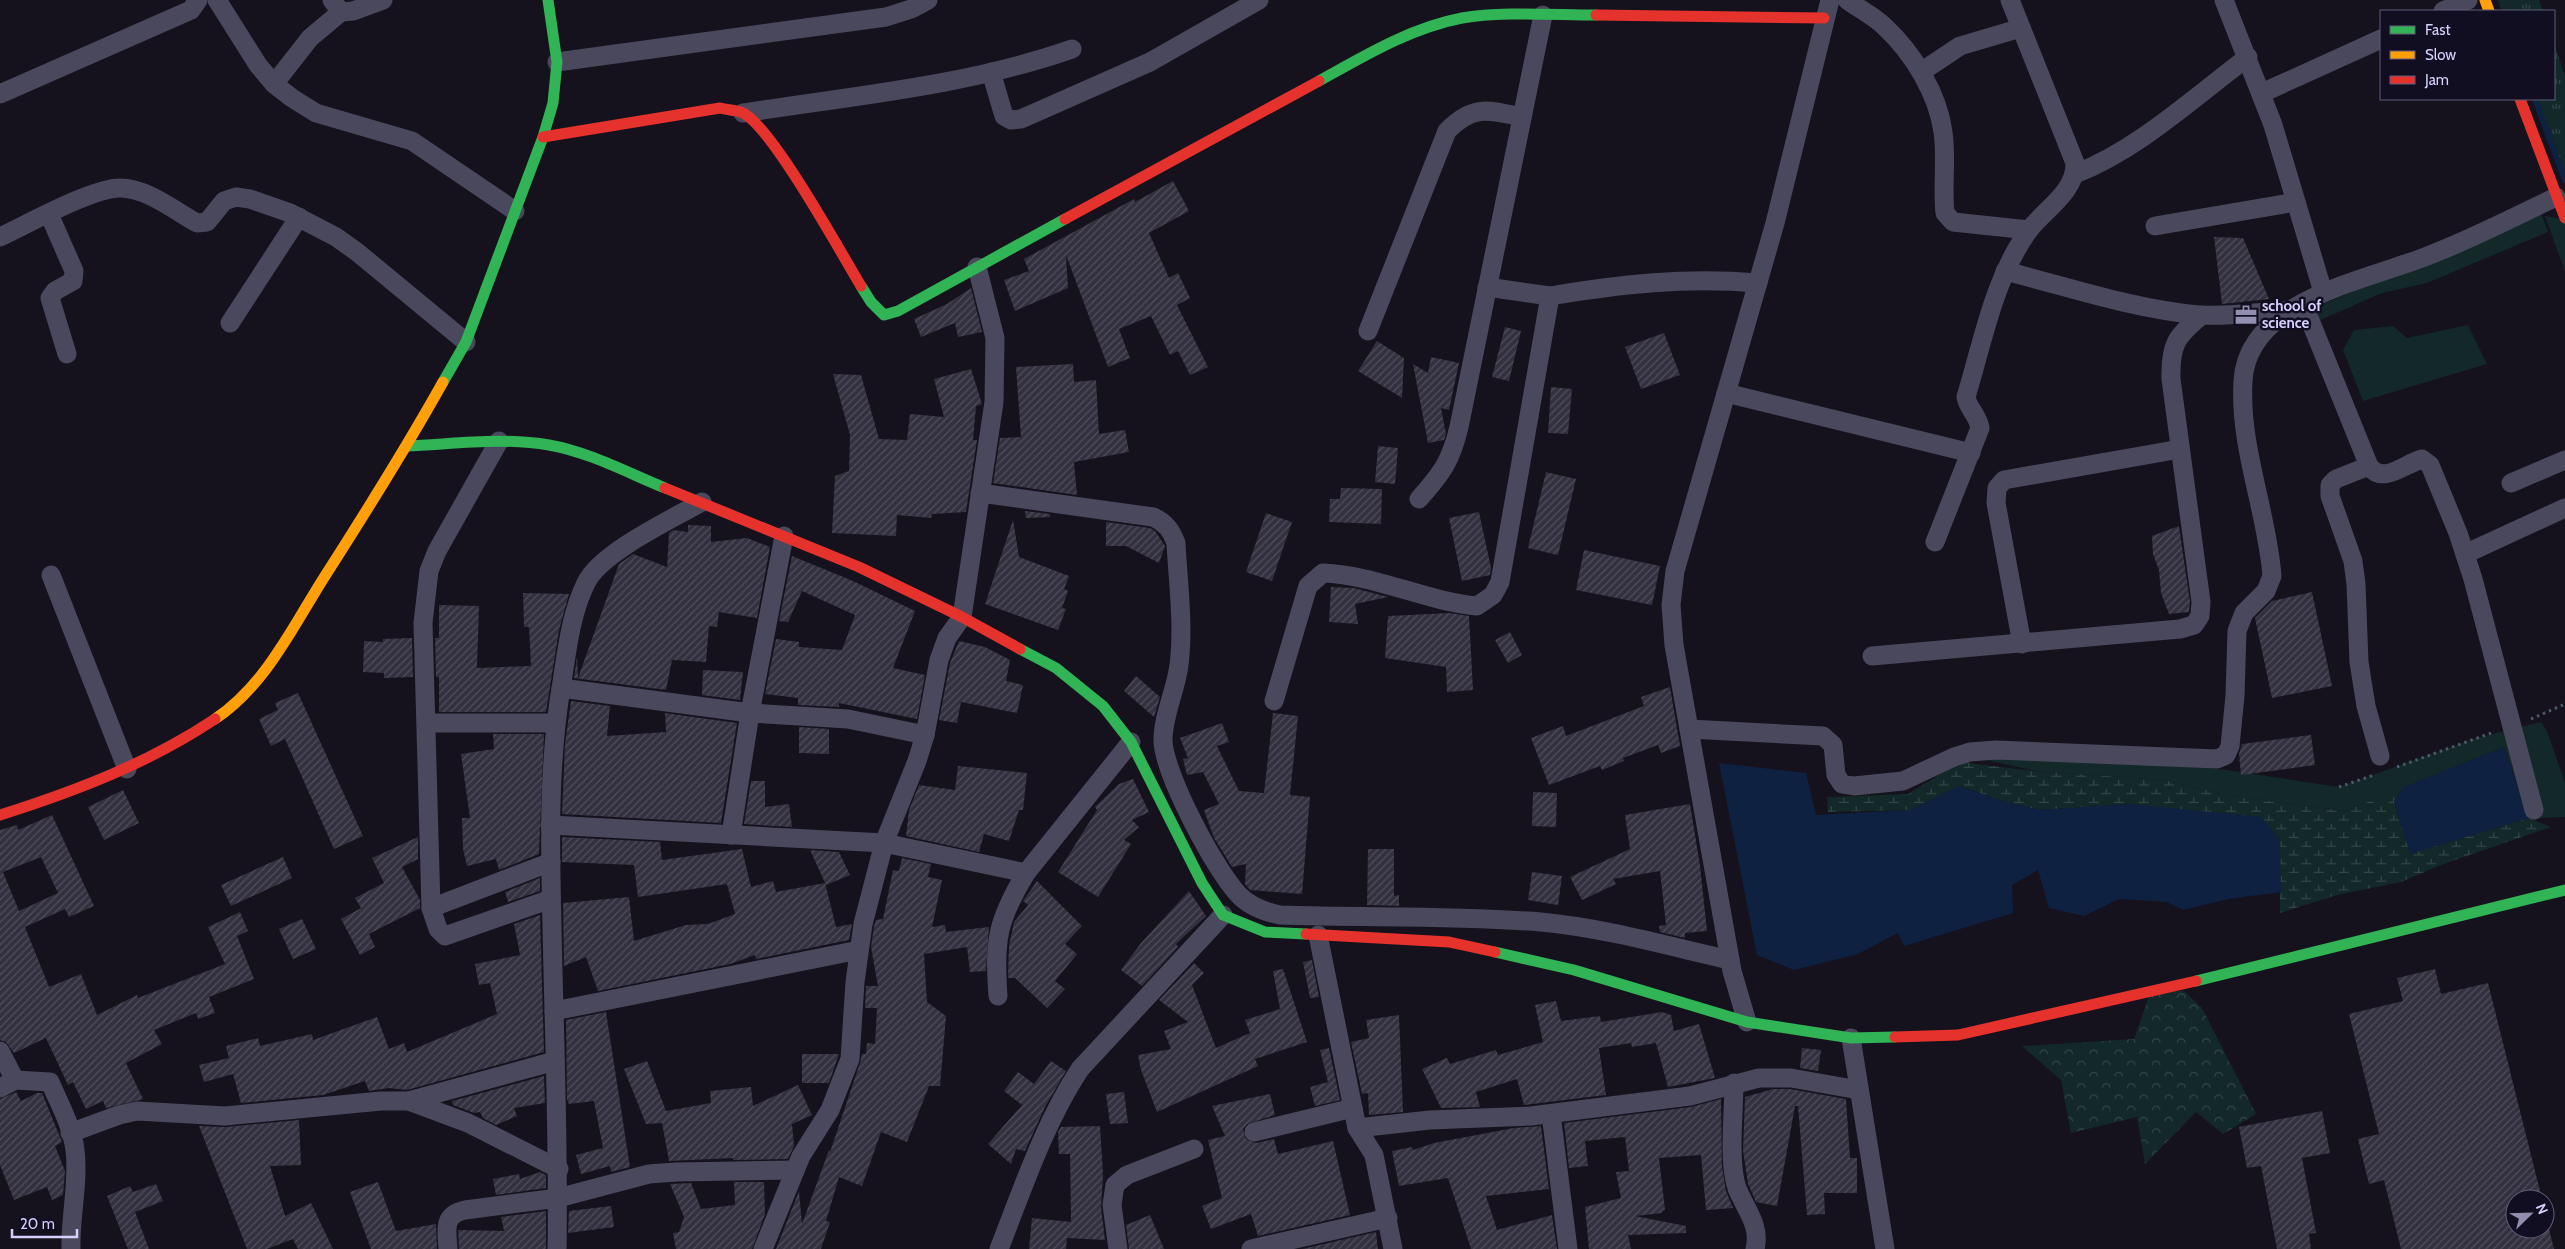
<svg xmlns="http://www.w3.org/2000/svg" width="2565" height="1249" viewBox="0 0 2565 1249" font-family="Cabin,sans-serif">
	<defs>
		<pattern id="forest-crowns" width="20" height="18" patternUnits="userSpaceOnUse" patternTransform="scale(1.25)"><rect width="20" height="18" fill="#122829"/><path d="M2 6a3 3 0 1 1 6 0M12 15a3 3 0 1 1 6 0" fill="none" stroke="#344649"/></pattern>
		<pattern id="wetland-marsh" width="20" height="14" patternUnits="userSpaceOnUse" patternTransform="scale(1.25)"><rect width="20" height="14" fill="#122829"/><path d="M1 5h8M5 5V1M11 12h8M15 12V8" fill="none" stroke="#344649"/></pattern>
		<pattern id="park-tufts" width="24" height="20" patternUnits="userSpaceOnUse" patternTransform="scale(1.25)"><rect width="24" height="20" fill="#122829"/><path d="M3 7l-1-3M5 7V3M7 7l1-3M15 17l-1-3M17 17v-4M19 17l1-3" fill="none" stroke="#344649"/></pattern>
		<pattern id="building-hatch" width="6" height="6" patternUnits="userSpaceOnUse" patternTransform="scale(1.25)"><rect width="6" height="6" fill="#33303f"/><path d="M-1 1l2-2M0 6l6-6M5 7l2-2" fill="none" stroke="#504d5c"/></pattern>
	</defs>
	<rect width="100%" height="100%" fill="#15121d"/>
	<g fill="#122829">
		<polygon points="2541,213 2548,232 2427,283 2382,293 2309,325 2304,312"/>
		<polygon points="2545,216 2564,219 2565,223 2565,272"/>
		<polygon points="2468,325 2487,364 2363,401 2343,350 2354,330 2393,326 2407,338"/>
		<polygon points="2541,722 2547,731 2565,783 2565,817 2529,818 2504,747 2346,811 2231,796 2164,780 2035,771 1982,759 2115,759 2227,770 2339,787 2473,739"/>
	</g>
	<polygon fill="url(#forest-crowns)" points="2151,990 2184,991 2202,1008 2256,1114 2223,1134 2196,1112 2145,1164 2137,1117 2071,1133 2061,1080 2022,1046 2134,1039"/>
	<polygon fill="url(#wetland-marsh)" points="1960,762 2035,771 2164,780 2231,796 2346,811 2404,787 2394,801 2410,853 2529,818 2551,827 2441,865 2401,882 2337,895 2280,913 2280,839 2131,804 2039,810 2002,801 1960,786 1911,810 1828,812 1827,797 1908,794"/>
	<g fill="url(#park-tufts)">
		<polygon points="2498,0 2539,0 2543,11 2502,11"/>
		<polygon points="2554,43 2565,76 2565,180 2535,99 2554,99"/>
	</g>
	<g fill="#0f2141">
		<polygon points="2504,747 2529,818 2410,854 2394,801 2404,787"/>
		<polygon points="1719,763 1806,773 1816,815 1911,810 1959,786 2002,801 2039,810 2131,804 2261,817 2280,839 2281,892 2228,899 2183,910 2167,902 2119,899 2084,916 2049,908 2038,870 2012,885 2013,913 1904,946 1898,933 1858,954 1794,970 1757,955"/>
	</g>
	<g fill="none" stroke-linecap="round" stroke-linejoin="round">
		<polyline stroke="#0f2141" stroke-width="6" points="2535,99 2565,180"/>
	</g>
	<g fill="url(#building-hatch)" fill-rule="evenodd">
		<polygon points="1173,181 1189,211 1149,233 1169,278 1178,273 1190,298 1177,305 1208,367 1190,375 1178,351 1170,355 1151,316 1119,329 1130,358 1108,367 1066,255 1068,288 1015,311 1004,280 1029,271 1024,259 1134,199 1135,202"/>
		<polygon points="2214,237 2243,238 2269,299 2222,304"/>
		<polygon points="971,288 982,332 958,337 955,323 921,337 914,319 947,304"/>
		<polygon points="1505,327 1521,331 1509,381 1492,377"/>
		<polygon points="1664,333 1680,375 1641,389 1625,347"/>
		<polygon points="1377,341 1404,358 1402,398 1358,371"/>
		<polygon points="1431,357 1459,363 1449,410 1441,408 1446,434 1444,440 1428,443 1413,364 1428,373"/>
		<polygon points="1073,364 1074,382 1096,380 1099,434 1125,430 1129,452 1074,462 1077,495 993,483 1000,438 1021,437 1016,367"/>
		<polygon points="971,369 982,404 976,406 973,440 977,440 966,512 932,514 931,518 897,515 896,536 832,533 835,476 849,471 850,435 833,374 861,375 879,439 907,440 910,414 944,417 934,379"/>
		<polygon points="1551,387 1572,389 1568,434 1548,433"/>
		<polygon points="1378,446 1398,448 1395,484 1375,482"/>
		<polygon points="1546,472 1576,479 1558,555 1528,548"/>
		<polygon points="1341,488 1382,489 1381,524 1329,522 1330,499 1340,499"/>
		<polygon points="1025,511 1050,514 1050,517 1026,518"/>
		<polygon points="1479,512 1491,568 1490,575 1462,581 1449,518"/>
		<polygon points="1266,513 1292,522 1272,581 1246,572"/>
		<polygon points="1013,520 1019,557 1069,576 1064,589 1068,591 1062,608 1066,609 1058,630 985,604"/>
		<polygon points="1106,522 1150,528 1155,531 1165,546 1159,563 1126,546 1106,546"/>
		<polygon points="688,525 711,526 711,542 747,538 770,547 757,618 719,612 717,627 709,626 706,662 672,660 666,690 574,678 577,657 578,678 619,564 633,554 667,567 669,533 673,530 688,532"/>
		<polygon points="2179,526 2190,602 2189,612 2169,614 2161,593 2159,570 2153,554 2152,536"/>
		<polygon points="1584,550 1660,566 1652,605 1576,590"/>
		<polygon points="792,556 853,581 915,611 893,668 925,675 917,719 839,703 839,707 798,705 798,698 765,694 776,639 799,642 799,647 842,650 855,615 802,591 788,622 779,621"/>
		<polygon points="1331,587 1354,588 1388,597 1355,604 1358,624 1329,622"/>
		<polygon points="2312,592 2332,686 2272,698 2255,618 2272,601"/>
		<polygon points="523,593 569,594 559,630 546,712 439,712 439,677 436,677 435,638 439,638 439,605 479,606 477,668 531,666 529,627 524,627"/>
		<polygon points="1450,613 1469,616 1473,690 1447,692 1446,667 1385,658 1388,616"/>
		<polygon points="1510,632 1522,655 1508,663 1495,640"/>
		<polygon points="412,638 413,677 384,678 384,673 363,672 364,641 383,642 383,639"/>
		<polygon points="959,641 985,647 1010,660 1006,681 1023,685 1017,713 961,702 957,723 939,720 950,663"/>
		<polygon points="703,670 743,672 740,700 702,695"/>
		<polygon points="1136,676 1160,697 1154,717 1124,691"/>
		<polygon points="1670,687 1680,746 1661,753 1658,745 1623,758 1624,761 1602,770 1600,766 1549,785 1531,738 1563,726 1566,736 1644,706 1641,697"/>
		<polygon points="298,693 363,836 334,849 285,739 271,746 259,719 278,710 275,703"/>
		<polygon points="571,701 610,706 607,736 666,732 665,713 737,723 721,823 562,814 565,744"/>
		<polygon points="1273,713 1298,716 1290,795 1310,797 1302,894 1250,890 1245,884 1246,864 1232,867 1214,838 1204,810 1219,804 1203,772 1187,775 1183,759 1188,758 1180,738 1222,723 1229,742 1217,746 1239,791 1264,793"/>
		<polygon points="799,727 829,729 829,754 799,753"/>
		<polygon points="493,734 544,734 539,854 499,870 496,859 467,866 463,849 462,818 470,818 461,754 494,749"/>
		<polygon points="2311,735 2315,765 2241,775 2239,754 2242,744"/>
		<polygon points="958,766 1027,773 1023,810 1019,810 1009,841 984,834 979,852 906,836 909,810 919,785 955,790"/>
		<polygon points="1133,779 1149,812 1132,820 1139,827 1124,840 1131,844 1098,897 1058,872 1097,810 1095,807 1119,784"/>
		<polygon points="751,781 765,781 765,807 789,804 792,827 744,824"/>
		<polygon points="123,790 139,823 104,840 88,807"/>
		<polygon points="1533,792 1557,793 1556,827 1532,826"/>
		<polygon points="1690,804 1700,866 1707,931 1685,933 1685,938 1660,932 1659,926 1666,925 1660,871 1613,879 1616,884 1582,900 1570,877 1630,849 1625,815"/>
		<path d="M52 815 94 906 69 917 65 909 25 927 49 987 81 974 97 1015 137 995 138 998 225 964 208 927 240 912 248 931 237 936 254 979 209 997 215 1013 198 1019 196 1013 154 1030 162 1044 126 1063 143 1099 140 1100 106 1108 103 1101 86 1109 73 1082 68 1085 46 1038 14 1053 6 1042 0 1040V830L17 825 18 830ZM41 857 58 893 19 911 3 872Z"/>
		<polygon points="418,837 418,859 402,867 420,900 420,908 369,934 375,947 360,955 341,919 361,908 355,898 384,883 372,858"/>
		<polygon points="562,837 660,842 662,860 742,849 751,887 773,881 776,892 825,883 836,927 852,924 849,940 756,959 755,955 730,964 598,991 586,957 564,966 563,903 629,897 634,941 686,925 708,924 735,914 727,884 638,897 634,865 562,862"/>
		<polygon points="1368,849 1394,849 1394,896 1399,895 1399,906 1367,905"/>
		<polygon points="810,850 839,852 850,875 826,885"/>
		<polygon points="283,857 292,878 231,906 221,885"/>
		<polygon points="902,858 931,864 928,877 942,880 932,927 945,925 946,932 989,927 986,971 970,972 967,947 924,954 927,1002 946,1016 940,1086 929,1086 907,1142 881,1132 862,1186 839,1177 826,1221 830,1222 821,1249 776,1249 799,1191 802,1224 829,1150 830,1152 860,1063 862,1054 866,1054 867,1043 875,1044 877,1008 865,1008 866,986 878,986 871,947 874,926 876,920 883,919 893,870 899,871"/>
		<polygon points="1532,872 1562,876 1558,905 1528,900"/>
		<polygon points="540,878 540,891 508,902 505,892"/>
		<polygon points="1037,881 1082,926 1065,944 1077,954 1055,981 1065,989 1047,1008 1015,978 1008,978 1009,946 1014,922 1028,905 1023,901"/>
		<polygon points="1189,891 1206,916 1176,944 1178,947 1142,986 1121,970 1141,943"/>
		<polygon points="540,915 544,1052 407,1090 389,1088 369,1091 365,1081 323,1095 241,1103 233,1074 204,1082 199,1065 229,1058 226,1046 258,1038 260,1046 312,1034 313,1040 377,1017 389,1049 404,1043 407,1052 497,1014 490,983 479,985 475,964 520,955 514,924"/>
		<polygon points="302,919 316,949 293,959 279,929"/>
		<polygon points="1312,960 1319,997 1310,998 1303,962"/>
		<polygon points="1194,963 1204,973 1192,985 1216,1048 1250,1033 1245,1020 1280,1009 1273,971 1283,969 1307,1042 1255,1059 1258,1066 1157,1112 1141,1070 1138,1055 1171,1049 1164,1031 1188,1022 1159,1000"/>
		<polygon points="2435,969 2441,994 2488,983 2542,1199 2515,1199 2515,1229 2545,1229 2545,1213 2554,1249 2401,1249 2384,1180 2369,1184 2358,1139 2379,1134 2349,1014 2403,1001 2397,978"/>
		<polygon points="1556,1001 1561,1021 1600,1016 1601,1022 1662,1012 1671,1015 1674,1031 1699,1024 1715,1078 1668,1087 1656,1043 1632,1047 1631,1043 1599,1048 1606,1095 1524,1105 1517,1079 1476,1092 1480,1107 1441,1108 1422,1069 1447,1058 1450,1064 1496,1050 1498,1055 1543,1042 1535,1005"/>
		<polygon points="606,1012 630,1167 611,1172 610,1166 581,1174 576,1155 603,1148 594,1101 569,1104 567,1099 566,1020"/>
		<polygon points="1399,1015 1403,1112 1369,1115 1368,1093 1362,1094 1351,1042 1369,1038 1366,1020"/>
		<polygon points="1329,1048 1340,1100 1315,1106 1310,1087 1328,1082 1320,1050"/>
		<polygon points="1802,1048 1821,1050 1818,1071 1800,1068"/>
		<polygon points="802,1054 839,1054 829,1083 802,1083"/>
		<polygon points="647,1061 666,1111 711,1103 710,1091 751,1087 753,1106 798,1085 812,1115 792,1124 794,1146 788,1159 733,1160 733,1158 669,1161 662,1123 646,1124 624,1069"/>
		<polygon points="1051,1061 1066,1071 1045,1107 1025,1151 1016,1149 1011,1164 988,1144 1022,1105 1004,1091 1018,1072 1034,1084"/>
		<polygon points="544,1076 545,1103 514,1108 517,1116 496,1125 483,1118 480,1112 474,1113 453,1105 452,1101"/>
		<polygon points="1773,1089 1790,1089 1846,1099 1850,1158 1857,1158 1857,1193 1824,1193 1825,1214 1807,1215 1798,1106 1795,1106 1777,1206 1756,1202 1748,1184 1743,1150 1745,1097"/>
		<polygon points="16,1092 21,1101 37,1093 42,1093 62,1142 55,1146 65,1171 63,1195 52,1200 47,1187 14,1200 0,1165 0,1099"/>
		<polygon points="1124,1092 1128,1123 1110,1124 1106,1094"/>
		<polygon points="1270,1094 1275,1115 1247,1124 1243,1129 1246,1139 1256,1143 1274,1139 1278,1154 1333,1141 1350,1215 1258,1236 1251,1214 1211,1229 1202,1206 1222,1198 1208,1140 1225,1136 1212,1106"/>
		<polygon points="1721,1099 1722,1166 1726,1191 1733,1208 1706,1210 1701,1155 1659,1158 1665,1210 1662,1211 1662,1213 1635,1216 1686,1226 1686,1233 1628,1235 1631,1249 1589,1249 1585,1207 1621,1198 1616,1172 1629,1171 1625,1137 1585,1141 1588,1166 1569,1168 1564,1123 1691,1107"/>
		<polygon points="2322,1111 2330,1153 2302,1158 2316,1233 2309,1234 2311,1249 2277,1249 2261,1166 2247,1168 2239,1127"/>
		<polygon points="299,1120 301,1165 270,1166 285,1216 311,1203 333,1249 298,1249 293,1239 267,1249 247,1249 199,1126 226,1127"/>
		<polygon points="1100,1126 1103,1175 1101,1207 1105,1240 1067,1238 1066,1249 1029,1249 1032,1218 1071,1222 1070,1154 1059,1154 1058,1132 1061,1127"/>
		<polygon points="1541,1126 1549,1189 1486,1196 1497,1230 1552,1215 1557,1249 1471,1249 1448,1178 1399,1186 1392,1151 1412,1147 1413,1150 1434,1143 1514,1128"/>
		<polygon points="540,1172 546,1175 546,1188 496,1195 493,1179 519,1174 520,1179"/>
		<polygon points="378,1182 396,1231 436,1224 437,1249 371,1249 350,1192"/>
		<polygon points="734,1182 764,1182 765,1214 752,1249 676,1249 673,1233 679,1232 684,1217 670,1184 691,1183 701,1209 735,1205"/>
		<polygon points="156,1184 163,1201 135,1212 149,1249 128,1249 107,1196 130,1186 133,1192"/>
		<polygon points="611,1206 614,1227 568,1233 569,1211"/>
		<polygon points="546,1211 546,1249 459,1249 458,1230 504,1231 501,1217"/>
		<polygon points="1150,1215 1164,1249 1129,1249 1126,1225"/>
		<polygon points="1376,1232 1378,1249 1302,1249"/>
	</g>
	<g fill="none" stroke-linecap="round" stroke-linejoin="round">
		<g stroke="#4c5967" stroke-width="3" stroke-dasharray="2.5 4" stroke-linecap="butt">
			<polyline points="2531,719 2565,704"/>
			<polyline points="2397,767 2494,732"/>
			<polyline points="2339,787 2374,775"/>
		</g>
		<g stroke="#49485d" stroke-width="19">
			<polyline points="217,0 258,65 274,84 292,98 316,113 412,141 515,211"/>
			<polyline points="332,0 341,12 353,11 383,0"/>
			<path d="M1847 0C1859 9 1874 16 1885 27 1913 53 1938 94 1943 132 1947 159 1942 187 1945 213L1953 222 2029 230"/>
			<polyline points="2224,0 2273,125 2323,292"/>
			<polyline points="2443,11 2468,0"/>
			<polyline points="557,62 886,17 911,9 928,0"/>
			<polyline points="991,72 1004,116 1011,120 1021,119 1150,62 1259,0"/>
			<polyline points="1921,72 1960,46 2021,28"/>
			<polyline points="274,84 310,38 341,12"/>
			<polyline points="2262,93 2381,39"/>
			<polyline points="0,94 191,10 198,0"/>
			<path d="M743 113C852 96 966 86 1072 49"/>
			<path d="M2075 174C2139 149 2193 98 2248 57"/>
			<polyline points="49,214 74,271 73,281 55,291 50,298 67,354"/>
			<polyline points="2155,226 2296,202"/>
			<path d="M0 237C28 224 92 188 120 188 147 188 175 211 197 223L207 222 224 201 236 197 250 199 290 213 336 237 357 252 466 342"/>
			<path d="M2005 271C2069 287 2133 309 2199 315 2229 317 2261 312 2291 310"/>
			<polyline points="1487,287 1550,296"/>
			<path d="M2303 303 2369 466C2383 485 2404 464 2422 459L2430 465 2458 533 2473 579 2534 810"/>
			<polyline points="230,323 299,217"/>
			<path d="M1368 331 1447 131C1473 104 1489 110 1522 117"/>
			<polyline points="1726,393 1971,453"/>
			<polyline points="499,441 437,551 429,571 423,623 431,908 438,929 445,936 551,899"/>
			<polyline points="2369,466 2336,479 2330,485 2330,496 2353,561 2356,584 2359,662 2366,706 2380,756"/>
			<polyline points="2511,483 2565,460"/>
			<path d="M980 493 1153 517C1166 523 1171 530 1176 543 1178 583 1184 625 1179 665 1176 690 1163 715 1163 740 1163 772 1218 877 1242 898 1253 908 1266 912 1280 915 1367 918 1454 915 1541 922 1605 928 1668 946 1730 960"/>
			<path d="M1419 499C1442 473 1451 461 1459 427L1543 15"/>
			<path d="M1935 542 1980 428C1978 415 1968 409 1966 397 1983 341 1994 278 2029 230 2045 209 2076 192 2075 163L2010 0"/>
			<polyline points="2465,554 2565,508"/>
			<polyline points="51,575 127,769"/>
			<polyline points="2022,644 1996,503 1997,488 2004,480 2180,449"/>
			<path d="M1872 656 2180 629 2194 625 2200 616 2201 602 2171 379C2170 345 2176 336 2202 315"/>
			<polyline points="561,688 750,713 848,719 925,735"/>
			<path d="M1274 701 1308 586 1323 573C1376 575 1425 601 1477 606L1493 595 1500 582 1550 296C1621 284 1685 277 1758 283"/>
			<polyline points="427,723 555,723"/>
			<path d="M1689 729 1823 736 1833 745 1836 775 1842 784 1854 786 1903 781 1954 757 1970 752 1996 750 2217 759 2226 755 2230 746 2235 696 2237 631 2244 613 2266 591 2272 576C2267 511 2239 447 2243 381 2247 302 2362 281 2422 258 2468 241 2512 218 2556 197"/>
			<polyline points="550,825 884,843 1026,873"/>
			<polyline points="731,835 750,713 784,536"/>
			<polyline points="431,908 551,862"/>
			<polyline points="1318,935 1357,1128 1374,1155 1393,1249"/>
			<path d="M998 996C994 940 997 921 1026 873L1131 742"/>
			<polyline points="554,1011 859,950"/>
			<polyline points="1747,1022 1732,971 1674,645 1671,605 1675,571 1775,223 1830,0"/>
			<polyline points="1851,1038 1885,1249"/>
			<polyline points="0,1051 15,1080"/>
			<path d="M1734 1083C1734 1111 1728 1162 1737 1188 1745 1209 1761 1225 1755 1249"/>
			<path d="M0 1088 15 1080 50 1082C59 1103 72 1126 75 1150 79 1183 70 1216 71 1249"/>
			<polyline points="409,1101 555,1061"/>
			<polyline points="1551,1114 1568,1249"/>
			<polyline points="1357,1128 1430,1120 1531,1116 1690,1096 1759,1078 1791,1078 1859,1090"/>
			<polyline points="1254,1132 1353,1108"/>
			<polyline points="70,1133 119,1115 137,1111 225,1116 381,1101 409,1101 468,1123 559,1169"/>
			<path d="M448 1249C447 1230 442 1215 465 1210L558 1198 649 1174 676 1172 795 1170"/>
			<path d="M557 1249C559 1141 554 1034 552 926 550 845 548 763 562 682 567 650 571 613 586 583 600 553 672 519 702 502"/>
			<polyline points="763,1249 801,1156 830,1110 850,1059 855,982 863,924 884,843 917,761 925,735 939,660 947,638 962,617 994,402 995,338 977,267"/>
			<path d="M999 1249C1023 1188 1044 1124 1080 1069L1223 915"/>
			<polyline points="1118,1249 1112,1205 1115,1185 1127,1175 1194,1149"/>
			<polyline points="1251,1249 1388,1218"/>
		</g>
		<g stroke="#30b455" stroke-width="11">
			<path d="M1319 81C1364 56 1410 28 1462 18 1500 11 1556 15 1596 15"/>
			<polyline points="861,286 871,302 884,315 898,311 1065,219"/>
			<polyline points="443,382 466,342 543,137 553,103 557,62 548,0"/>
			<path d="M407 446C454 444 503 437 549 445 589 452 628 473 665 488"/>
			<polyline points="1020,649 1056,668 1103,706 1131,742 1202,883 1223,915 1265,932 1306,934"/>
			<polyline points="1495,952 1574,970 1747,1022 1851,1038 1895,1037"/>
			<polyline points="2196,981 2565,890"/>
		</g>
		<g stroke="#ff9f0a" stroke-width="11">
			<polyline points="2485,0 2489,11"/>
			<path d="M215 719C266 685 293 626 325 576 366 512 406 448 443 382"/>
		</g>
		<g stroke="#e5322d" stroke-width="11">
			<polyline points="1596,15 1824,18"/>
			<polyline points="2520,99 2565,218"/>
			<path d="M543 137 720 108C727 110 736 110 743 113 772 127 841 253 861 286"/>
			<polyline points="1065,219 1319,81"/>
			<polyline points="665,488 859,567 962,617 1020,649"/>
			<path d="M0 815C76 791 149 763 215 719"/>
			<polyline points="1306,934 1449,942 1495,952"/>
			<polyline points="1895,1037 1958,1035 2196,981"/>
		</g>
	</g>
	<defs>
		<g id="office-bare" transform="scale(1.725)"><path d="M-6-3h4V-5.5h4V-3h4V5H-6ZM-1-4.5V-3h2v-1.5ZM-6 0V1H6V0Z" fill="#928eaf" stroke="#120e21" stroke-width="2.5" paint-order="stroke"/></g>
	</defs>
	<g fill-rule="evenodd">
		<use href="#office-bare" x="2246" y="315"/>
	</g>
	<g text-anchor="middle" stroke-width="5" stroke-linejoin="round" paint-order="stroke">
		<g font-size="15" font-weight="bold" fill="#d6d0fd" stroke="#120e21" text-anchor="start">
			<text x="2262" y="311">school of<tspan x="2262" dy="17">science</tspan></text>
		</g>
	</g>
	<rect x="2380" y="10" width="175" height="90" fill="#120e21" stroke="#605c79"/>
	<rect x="2390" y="26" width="25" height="8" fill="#30b455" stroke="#605c79"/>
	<text x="2425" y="35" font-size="15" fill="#d6d0fd">Fast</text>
	<rect x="2390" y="51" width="25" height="8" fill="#ff9f0a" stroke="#605c79"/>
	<text x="2425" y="60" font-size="15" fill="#d6d0fd">Slow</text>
	<rect x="2390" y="76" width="25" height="8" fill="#e5322d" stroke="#605c79"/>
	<text x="2425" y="85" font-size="15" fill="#d6d0fd">Jam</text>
	<g transform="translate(2530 1214) rotate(67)"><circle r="24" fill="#120e21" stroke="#605c79"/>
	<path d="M0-4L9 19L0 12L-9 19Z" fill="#928eaf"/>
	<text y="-8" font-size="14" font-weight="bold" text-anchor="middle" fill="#d6d0fd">N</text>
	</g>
	<path d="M12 1229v8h65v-8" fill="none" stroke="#d6d0fd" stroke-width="2.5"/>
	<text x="20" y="1229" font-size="15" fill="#d6d0fd" stroke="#120e21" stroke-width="4" paint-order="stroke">20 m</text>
</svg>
